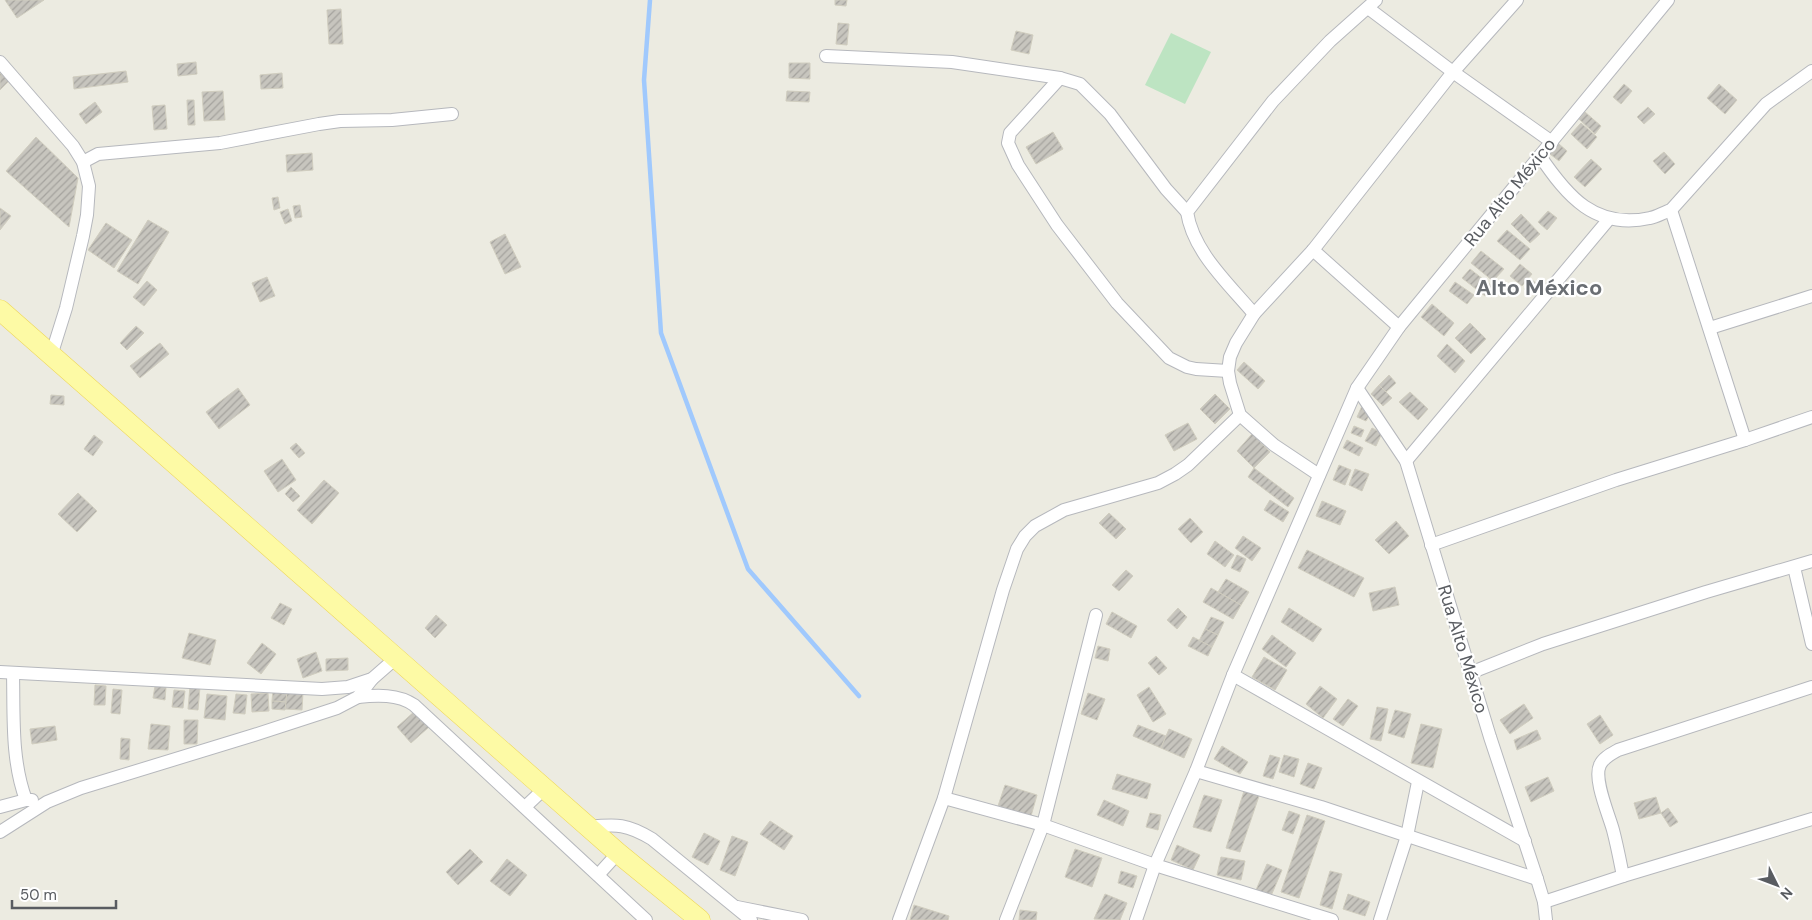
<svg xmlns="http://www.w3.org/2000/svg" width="1812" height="920" viewBox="0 0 1812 920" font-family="'DM Sans',sans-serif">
	<defs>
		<pattern id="building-hatch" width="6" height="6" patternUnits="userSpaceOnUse" patternTransform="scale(1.25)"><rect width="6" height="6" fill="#c7c5be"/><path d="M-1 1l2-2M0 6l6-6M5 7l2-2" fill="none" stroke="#a5a39e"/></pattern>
	</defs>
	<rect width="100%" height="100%" fill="#ecebe1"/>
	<polygon fill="#bde4c2" points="1171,33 1211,52 1185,104 1145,85"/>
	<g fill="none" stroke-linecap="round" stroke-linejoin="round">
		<polyline stroke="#a0c9fd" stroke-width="4.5" points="650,0 644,80 661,333 748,569 859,696"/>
	</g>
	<g fill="url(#building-hatch)" stroke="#d0cdbf">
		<polygon points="5,0 44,0 17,18"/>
		<polygon points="835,0 847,0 846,6 835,5"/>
		<polygon points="341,9 343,44 329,44 327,10"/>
		<polygon points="838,23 849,24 847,45 836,44"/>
		<polygon points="1016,31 1033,35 1029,54 1011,50"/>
		<polygon points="196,62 197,74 178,76 177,64"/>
		<polygon points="789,63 810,63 810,79 789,78"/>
		<polygon points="126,71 128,82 74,89 73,77"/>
		<polygon points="0,73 9,81 0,90"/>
		<polygon points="282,73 283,88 261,89 260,75"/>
		<polygon points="1624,84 1632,91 1621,104 1613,97"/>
		<polygon points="1719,84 1737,100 1725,114 1707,98"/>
		<polygon points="223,91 225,120 204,121 202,92"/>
		<polygon points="787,91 810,92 809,102 786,101"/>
		<polygon points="187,100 194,100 195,125 188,125"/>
		<polygon points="95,102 102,112 86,124 79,114"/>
		<polygon points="165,105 167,129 154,130 152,106"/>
		<polygon points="1648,107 1655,114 1644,124 1637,117"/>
		<polygon points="1585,112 1601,126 1595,134 1579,119"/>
		<polygon points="1581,123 1597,137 1587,149 1571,134"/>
		<polygon points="1053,132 1063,149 1036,164 1026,147"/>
		<polygon points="36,137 78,178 69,227 6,171"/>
		<polygon points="1559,144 1567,151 1559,161 1550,154"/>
		<polygon points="1664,152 1675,164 1665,174 1653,161"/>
		<polygon points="312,153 313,170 287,172 286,155"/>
		<polygon points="1591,159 1602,169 1585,187 1574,177"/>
		<polygon points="278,197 280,208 274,210 272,198"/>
		<polygon points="300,205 302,217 295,218 293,206"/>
		<polygon points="0,208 11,216 0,230"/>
		<polygon points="288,209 292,221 285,224 280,212"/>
		<polygon points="1548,211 1557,218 1547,230 1538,222"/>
		<polygon points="1521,214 1540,234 1530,243 1511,224"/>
		<polygon points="148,220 169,232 138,284 117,271"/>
		<polygon points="106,223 132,240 114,268 88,250"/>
		<polygon points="1507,230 1530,249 1520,260 1497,241"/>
		<polygon points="505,234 521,267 505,274 490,242"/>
		<polygon points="1481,251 1504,269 1493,281 1471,263"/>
		<polygon points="1520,264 1532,274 1522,286 1510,276"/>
		<polygon points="1470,269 1492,286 1485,296 1462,278"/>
		<polygon points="267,277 275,296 260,302 252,283"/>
		<polygon points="1532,280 1537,284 1529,293 1524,289"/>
		<polygon points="147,281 157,290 144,306 133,297"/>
		<polygon points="1455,282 1474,295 1467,304 1449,291"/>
		<polygon points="1432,304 1454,323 1444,336 1421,317"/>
		<polygon points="1470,323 1486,339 1471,354 1455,338"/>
		<polygon points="136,326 144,333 127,350 120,343"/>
		<polygon points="160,343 169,354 140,378 130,366"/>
		<polygon points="1447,344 1465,361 1455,373 1437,356"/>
		<polygon points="1244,362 1265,381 1258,389 1237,370"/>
		<polygon points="1389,375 1396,383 1386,392 1379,385"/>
		<polygon points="1379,385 1392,398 1383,406 1371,394"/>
		<polygon points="238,388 250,405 219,429 206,412"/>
		<polygon points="1410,392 1428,409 1418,420 1399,402"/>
		<polygon points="1215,394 1230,409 1215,424 1200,409"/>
		<polygon points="51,395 64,396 64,405 50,404"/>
		<polygon points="1362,406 1372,411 1366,421 1357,417"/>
		<polygon points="1188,423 1197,439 1174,451 1165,435"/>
		<polygon points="1354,426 1364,430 1361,437 1351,433"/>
		<polygon points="1372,428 1382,433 1376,446 1365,441"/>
		<polygon points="1252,434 1270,452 1254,468 1237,451"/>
		<polygon points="94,435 103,442 93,456 84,449"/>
		<polygon points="1347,440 1363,448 1359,456 1343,448"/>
		<polygon points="296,443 305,453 299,458 290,448"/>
		<polygon points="282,459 296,480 278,492 264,471"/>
		<polygon points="1339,465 1351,470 1345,485 1333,480"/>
		<polygon points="1254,468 1294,498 1288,507 1248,477"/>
		<polygon points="1355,469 1369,474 1362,491 1349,485"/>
		<polygon points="324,480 339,493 312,524 297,510"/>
		<polygon points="291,487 300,496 293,502 285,494"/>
		<polygon points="78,493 97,511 77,532 58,514"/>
		<polygon points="1270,500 1289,512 1283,522 1264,510"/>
		<polygon points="1322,501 1346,511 1340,525 1316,516"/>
		<polygon points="1109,513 1126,529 1116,539 1099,523"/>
		<polygon points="1190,518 1203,532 1191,543 1178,529"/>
		<polygon points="1396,521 1409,536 1389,554 1375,540"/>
		<polygon points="1243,536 1261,548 1252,561 1235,548"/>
		<polygon points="1215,541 1234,555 1225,567 1207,554"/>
		<polygon points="1307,550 1364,578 1354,597 1298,568"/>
		<polygon points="1237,555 1246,559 1240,572 1231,568"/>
		<polygon points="1126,570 1133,576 1119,591 1112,585"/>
		<polygon points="1226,579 1249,592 1241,605 1218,592"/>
		<polygon points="1395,587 1399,605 1373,611 1369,593"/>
		<polygon points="1211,588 1241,605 1233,619 1203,602"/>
		<polygon points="280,603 292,609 284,625 271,618"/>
		<polygon points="1178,608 1187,617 1177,629 1167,620"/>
		<polygon points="1289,608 1322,629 1313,642 1281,622"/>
		<polygon points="1112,612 1137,626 1131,638 1106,624"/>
		<polygon points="436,615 447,625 435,638 425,628"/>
		<polygon points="1211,617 1224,622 1218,635 1205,629"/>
		<polygon points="1205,629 1218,635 1212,647 1199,641"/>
		<polygon points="189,633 216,640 210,665 182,658"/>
		<polygon points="1272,635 1296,653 1286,667 1262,649"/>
		<polygon points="1193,637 1212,647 1208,656 1188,646"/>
		<polygon points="262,643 276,654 261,674 247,663"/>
		<polygon points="1098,646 1110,649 1108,661 1095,658"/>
		<polygon points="316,652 322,671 303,678 297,659"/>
		<polygon points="1156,656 1167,668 1159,675 1148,663"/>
		<polygon points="1264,657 1287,670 1275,690 1252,677"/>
		<polygon points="348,658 348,670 326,671 326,659"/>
		<polygon points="95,685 106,686 105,705 94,705"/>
		<polygon points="155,686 166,687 165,700 153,698"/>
		<polygon points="190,686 200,687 198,710 188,709"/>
		<polygon points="1320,686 1337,699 1323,718 1306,704"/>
		<polygon points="1149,687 1166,714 1153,722 1137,695"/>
		<polygon points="113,689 122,690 120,714 111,713"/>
		<polygon points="174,690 185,691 183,708 172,707"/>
		<polygon points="273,690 287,691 286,702 272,701"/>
		<polygon points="287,691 303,692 302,710 285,709"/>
		<polygon points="268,693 269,711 252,712 251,694"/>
		<polygon points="1088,693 1105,699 1097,720 1081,714"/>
		<polygon points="207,694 227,696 225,720 204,718"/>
		<polygon points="236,694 247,695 245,714 233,713"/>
		<polygon points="1348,699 1358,706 1343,726 1333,719"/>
		<polygon points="272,701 286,702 285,710 272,709"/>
		<polygon points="1524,704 1533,718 1510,734 1500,720"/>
		<polygon points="1377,707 1388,709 1381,741 1370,739"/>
		<polygon points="1395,710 1411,714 1404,738 1388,733"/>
		<polygon points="415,711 429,727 411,743 397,727"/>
		<polygon points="1600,715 1613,735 1600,744 1587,724"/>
		<polygon points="184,720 198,720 197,744 184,744"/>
		<polygon points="151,724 170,726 168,750 148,749"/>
		<polygon points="1421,724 1442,729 1433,768 1411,763"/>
		<polygon points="1138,725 1166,736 1161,748 1133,736"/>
		<polygon points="55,726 57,740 32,744 30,729"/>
		<polygon points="1169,729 1192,739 1184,758 1161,748"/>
		<polygon points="1537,730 1541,739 1517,750 1514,740"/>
		<polygon points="121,738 130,739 129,760 120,759"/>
		<polygon points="1222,746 1248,762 1240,774 1214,759"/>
		<polygon points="1270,755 1280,758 1273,779 1263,776"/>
		<polygon points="1284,755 1299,759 1294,777 1279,772"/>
		<polygon points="1308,763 1322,768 1314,789 1300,784"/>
		<polygon points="1117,774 1151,784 1147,799 1112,789"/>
		<polygon points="1548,777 1554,791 1531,802 1525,787"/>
		<polygon points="1005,785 1037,795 1031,816 998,806"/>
		<polygon points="1244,791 1259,796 1240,852 1226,848"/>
		<polygon points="1204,795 1222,800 1211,832 1193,827"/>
		<polygon points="1656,797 1661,813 1639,819 1634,803"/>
		<polygon points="1104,800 1129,811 1123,826 1097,815"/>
		<polygon points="1668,808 1678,822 1670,827 1661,813"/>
		<polygon points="1289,811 1300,815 1293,834 1282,830"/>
		<polygon points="1150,813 1161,815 1158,830 1146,827"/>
		<polygon points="1307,815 1325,821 1299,898 1281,892"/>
		<polygon points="770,821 793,836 784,850 760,834"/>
		<polygon points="704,833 720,841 708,865 692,857"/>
		<polygon points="732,836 748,842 735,876 720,870"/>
		<polygon points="1177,845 1200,855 1193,870 1171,860"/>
		<polygon points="470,849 483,862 458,885 446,872"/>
		<polygon points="1075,849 1102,858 1092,887 1065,877"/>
		<polygon points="1221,857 1245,861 1241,880 1217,875"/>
		<polygon points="507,859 527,875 510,896 490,881"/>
		<polygon points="1267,864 1282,870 1271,896 1256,890"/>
		<polygon points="1121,871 1137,876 1133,888 1118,883"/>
		<polygon points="1330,871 1342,874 1332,909 1320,905"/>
		<polygon points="1105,894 1127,903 1120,920 1094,919"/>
		<polygon points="1348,894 1370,902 1365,916 1343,909"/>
		<polygon points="914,905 949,916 948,920 910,920"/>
		<polygon points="1020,910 1037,912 1036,920 1019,920"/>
	</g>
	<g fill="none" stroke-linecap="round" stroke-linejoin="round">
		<g stroke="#b6b8bd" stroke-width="14">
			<g id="street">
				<polyline points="1368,8 1453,72 1552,142"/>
				<polyline points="826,56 952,62 1060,78 1080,84 1110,114 1166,189 1187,212"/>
				<polyline points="0,62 73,146 83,162 89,186 87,215 83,236 66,308 51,356"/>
				<polyline points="1060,78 1010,133 1008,143 1018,165 1057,225 1117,303 1169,358 1187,367 1196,369 1228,371"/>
				<path d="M1540 156C1567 196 1595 230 1650 218 1657 217 1664 212 1671 210L1766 104 1812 71"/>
				<polyline points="83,162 98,154 220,143 319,124 340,121 392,120 452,114"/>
				<polyline points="1671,210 1745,440"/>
				<polyline points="1313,250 1399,327"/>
				<path d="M1254 314C1229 284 1193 252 1187 212L1273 101 1330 41 1376 0"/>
				<polyline points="1710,328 1812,296"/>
				<polyline points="1357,388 1406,461 1490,737 1537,879 1544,902 1546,920"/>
				<polyline points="1406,461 1609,219"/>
				<polyline points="1319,475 1274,445 1240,415 1230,383 1228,371 1230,357 1236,343 1254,314 1313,250 1453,72 1517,0"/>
				<polyline points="1431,545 1616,480 1745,440 1812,417"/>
				<polyline points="1794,567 1812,644"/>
				<polyline points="0,672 322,689 348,687 372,679 396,658"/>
				<path d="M13 673C14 715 11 760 26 800"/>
				<polyline points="1470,673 1543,644 1706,592 1812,561"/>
				<polyline points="1233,675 1525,841"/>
				<path d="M358 697C377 695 398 694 414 705L646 920"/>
				<polyline points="1196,771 1321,807 1537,879"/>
				<polyline points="944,798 1043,825 1155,865 1332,920"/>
				<polyline points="0,807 26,800 32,800"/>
				<polyline points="525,807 545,788"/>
				<path d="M589 827C617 824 627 824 652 839L751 920"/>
				<polyline points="0,832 47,802 81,788 254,735 337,708 358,697 372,679"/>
				<polyline points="598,875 618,853"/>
				<path d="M1623 876C1620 861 1617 845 1613 830 1609 815 1593 779 1600 765 1603 758 1611 754 1618 750L1812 687"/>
				<polyline points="1544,902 1623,876 1812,819"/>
				<polyline points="737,907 802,920"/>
				<polyline points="899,920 944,798 1003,590 1017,549 1025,536 1035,526 1064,510 1158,483 1175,474 1188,465 1240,415"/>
				<polyline points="1006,920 1043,825 1096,615"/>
				<polyline points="1136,920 1155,865 1196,771 1233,675 1357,388 1399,327 1668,0"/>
				<polyline points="1380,920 1407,836 1418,782"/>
			</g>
		</g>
		<g stroke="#eed658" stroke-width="21">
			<polyline id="primary" points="0,310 618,853 700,920"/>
		</g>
		<use href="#street" stroke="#fff" stroke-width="12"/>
		<use href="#primary" stroke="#fdfaa5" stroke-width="20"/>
	</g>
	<g text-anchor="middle" stroke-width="4.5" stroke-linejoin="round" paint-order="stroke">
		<g font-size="18" fill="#595c61" stroke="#fff">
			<text transform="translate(1510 192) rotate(-51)" y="6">Rua Alto México</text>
			<text transform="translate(1463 649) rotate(73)" y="6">Rua Alto México</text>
		</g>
		<g font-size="22" font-weight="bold" fill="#6a6e73" stroke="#fff">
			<text x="1539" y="295">Alto México</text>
		</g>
	</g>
	<g transform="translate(1777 885) rotate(132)" stroke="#ffffff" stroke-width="4" paint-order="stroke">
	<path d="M0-4L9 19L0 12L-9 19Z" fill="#595c61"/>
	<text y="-8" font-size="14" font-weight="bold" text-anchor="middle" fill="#595c61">N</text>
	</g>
	<path d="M12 900v8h104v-8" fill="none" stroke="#595c61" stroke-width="2.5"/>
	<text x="20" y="900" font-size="15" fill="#595c61" stroke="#ffffff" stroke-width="4" paint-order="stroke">50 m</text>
</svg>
